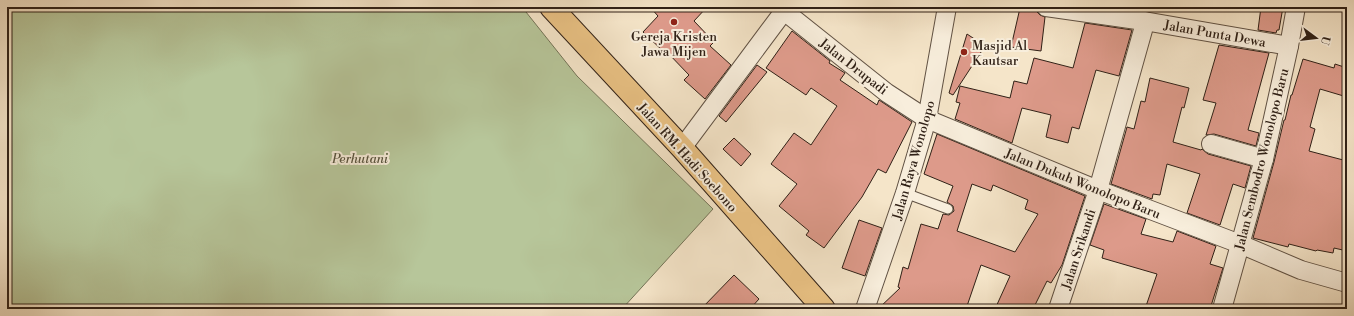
<svg xmlns="http://www.w3.org/2000/svg" width="1354" height="316" viewBox="0 0 1354 316" font-family="'Libre Bodoni',serif">
	<rect width="100%" height="100%" fill="#f5e5c9"/>
	<filter id="stains"><feTurbulence type="fractalNoise" baseFrequency=".005" numOctaves="4"/><feColorMatrix values="0 0 0 0 .2 0 0 0 0 .09 0 0 0 0 .02 0 0 0 .5 -.17"/></filter>
	<radialGradient id="worn" r=".72"><stop offset=".6" stop-color="#630" stop-opacity="0"/><stop offset="1" stop-color="#630" stop-opacity=".3"/></radialGradient>
	<polygon fill="#b7c69a" stroke="#747458" points="7,7 522,7 577,76 713,209 622,309 7,309"/>
	<g fill="#dd9a8a" stroke="#302117" fill-rule="evenodd">
		<polygon points="650,7 707,7 694,21 714,42 710,46 731,65 705,99 684,80 689,75 666,51 665,53 643,32 658,16"/>
		<polygon points="1261,7 1283,7 1279,30 1277,30 1276,33 1258,30"/>
		<polygon points="1020,8 1036,11 1040,15 1045,17 1041,51 1011,47"/>
		<polygon points="1085,23 1132,30 1119,76 1096,70 1079,129 1072,127 1068,143 1046,137 1051,115 1022,108 1012,143 955,119 960,103 956,102 960,86 1010,98 1014,81 1027,84 1034,58 1073,68"/>
		<polygon points="792,31 830,61 829,63 845,73 840,80 877,105 879,100 912,122 886,173 878,169 862,197 824,248 806,235 809,231 779,206 797,184 771,164 794,133 811,145 837,106 811,88 806,95 766,68"/>
		<polygon points="967,34 985,46 953,95 949,93"/>
		<polygon points="1219,45 1269,53 1248,130 1259,133 1256,146 1214,134 1206,135 1216,103 1203,100"/>
		<polygon points="1303,59 1334,68 1335,64 1347,68 1347,97 1320,89 1310,127 1315,129 1309,151 1347,161 1347,251 1334,248 1333,253 1317,250 1316,251 1289,244 1288,247 1253,238 1274,162 1284,120 1285,120 1291,95 1292,95"/>
		<polygon points="757,65 767,72 726,122 719,116"/>
		<polygon points="1150,78 1189,88 1184,108 1182,107 1173,142 1201,150 1202,149 1208,154 1251,166 1245,188 1233,184 1220,225 1187,213 1200,174 1167,164 1160,195 1153,194 1152,199 1111,184 1127,127 1134,129 1141,101 1145,102"/>
		<path d="M937 134 1085 196 1062 265 1051 283 1047 281 1033 309H995L1010 276 981 265 966 309H878L900 288 898 287 903 267 908 269 921 224 938 229 943 214 949 215 954 211 953 206 947 202 953 186 924 174ZM972 184 991 191 993 185 1028 200 1025 209 1038 214 1015 252 957 231Z"/>
		<polygon points="734,138 751,154 741,166 723,149"/>
		<polygon points="1104,204 1146,219 1141,234 1173,242 1177,231 1216,246 1210,264 1223,268 1210,309 1145,309 1157,274 1102,258 1104,250 1090,245"/>
		<polygon points="859,220 882,228 865,276 842,268"/>
		<polygon points="734,275 759,299 750,309 701,309"/>
	</g>
	<g fill="none" stroke-linecap="round" stroke-linejoin="round">
		<g stroke="#615244" stroke-width="11">
			<polyline id="service" points="905,193 948,209"/>
		</g>
		<g stroke="#615244" stroke-width="20">
			<g id="minor">
				<polyline points="779,7 887,93 927,119 1098,190 1240,244 1301,270 1347,283"/>
				<polyline points="1046,7 1144,21 1289,46"/>
				<polyline points="1211,144 1264,159"/>
				<polyline points="682,148 784,11"/>
				<polyline points="865,309 905,193 927,119 947,7"/>
				<polyline points="1058,309 1098,190 1143,30 1144,21"/>
				<polyline points="1222,309 1264,159 1289,46 1296,7"/>
			</g>
		</g>
		<g stroke="#302117" stroke-width="24">
			<polyline id="primary" points="551,7 682,148 824,309"/>
		</g>
		<use href="#service" stroke="#f8eedc" stroke-width="9"/>
		<use href="#minor" stroke="#f8eedc" stroke-width="18"/>
		<use href="#primary" stroke="#eac284" stroke-width="22"/>
	</g>
	<g fill="#8f2418" stroke="#f8eedc" stroke-width="1.5">
		<circle cx="674" cy="22" r="4"/>
		<circle cx="964" cy="52" r="4"/>
	</g>
	<g text-anchor="middle" stroke-width="4" stroke-linejoin="round" paint-order="stroke">
		<g font-size="13" fill="#302117" stroke="#f8eedc">
			<text transform="translate(1215 33) rotate(10)" y="5">Jalan Punta Dewa</text>
			<text transform="translate(854 66) rotate(38)" y="5">Jalan Drupadi</text>
			<text transform="translate(688 157) rotate(48)" y="5">Jalan RM. Hadi Soebono</text>
			<text transform="translate(1261 159) rotate(-76)" y="5">Jalan Sembodro Wonolopo Baru</text>
			<text transform="translate(913 160) rotate(-74)" y="5">Jalan Raya Wonolopo</text>
			<text transform="translate(1083 183) rotate(22)" y="5">Jalan Dukuh Wonolopo Baru</text>
			<text transform="translate(1078 249) rotate(-72)" y="5">Jalan Srikandi</text>
		</g>
		<g font-size="13" fill="#302117" stroke="#f8eedc">
			<text x="674" y="41">Gereja Kristen<tspan x="674" dy="15">Jawa Mijen</tspan></text>
			<text x="972" y="50" text-anchor="start">Masjid Al<tspan x="972" dy="15">Kautsar</tspan></text>
		</g>
		<g font-size="13" font-style="italic" fill="#58533e" stroke="#f8eedc">
			<text x="360" y="163">Perhutani</text>
		</g>
	</g>
	<rect width="1354" height="316" fill="none" stroke="#f5e5c9" stroke-width="24"/>
	<rect x="8" y="8" width="1338" height="300" fill="none" stroke="#302117" stroke-width="2"/>
	<rect x="12" y="12" width="1330" height="292" fill="none" stroke="#302117"/>
	<g transform="translate(1316 38) rotate(105)" stroke="#f8eedc" stroke-width="3" paint-order="stroke">
	<path d="M0-3L7 15L0 10L-7 15Z" fill="#302117"/>
	<text y="-6" font-size="11" font-weight="bold" text-anchor="middle" fill="#302117">U</text>
	</g>
	<rect width="100%" height="100%" filter="url(#stains)"/>
	<rect width="100%" height="100%" fill="url(#worn)"/>
</svg>
